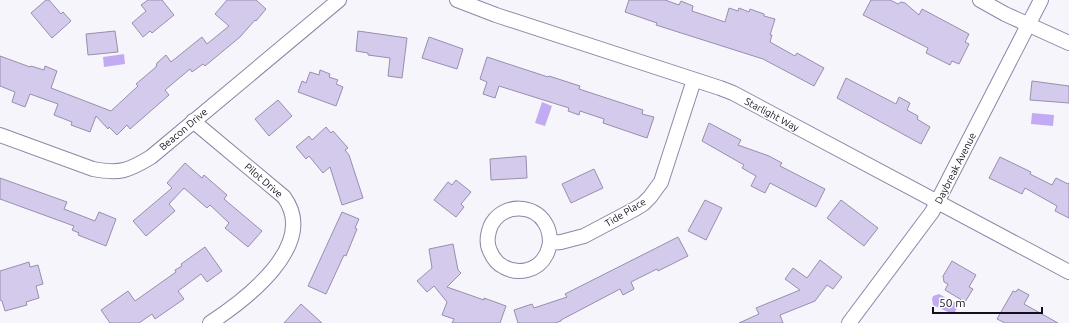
<svg xmlns="http://www.w3.org/2000/svg" width="1069" height="323" viewBox="0 0 1069 323" font-family="Ubuntu,sans-serif">
	<rect width="100%" height="100%" fill="#f7f5fc"/>
	<g fill="#c2abf3">
		<polygon points="124,54 125,64 104,67 103,57"/>
		<polygon points="542,102 552,106 545,126 535,123"/>
		<polygon points="1032,113 1054,115 1053,126 1031,124"/>
		<polygon points="939,294 956,303 957,308 955,312 950,313 933,305 932,299 933,296"/>
	</g>
	<g fill="#d4caec" stroke="#988eae">
		<polygon points="46,0 49,0 61,14 63,12 71,21 52,38 31,13"/>
		<polygon points="148,0 162,0 174,15 152,33 150,31 143,37 132,23 146,11 141,5"/>
		<polygon points="227,0 256,0 266,9 256,21 255,20 240,37 205,66 203,64 192,72 190,69 165,90 169,95 130,129 127,125 117,135 109,127 108,129 96,116 90,132 71,125 72,122 54,115 58,104 30,94 25,107 12,102 15,92 0,86 0,56 30,67 31,66 44,70 45,66 57,71 51,88 111,111 138,86 136,84 156,67 157,63 166,55 171,62 202,37 207,44 229,26 215,14"/>
		<polygon points="629,0 665,0 679,5 681,1 693,6 692,11 725,22 729,8 738,11 739,8 749,12 750,9 764,14 764,16 775,19 770,35 772,35 770,42 795,56 797,53 824,68 814,86 763,59 656,25 657,23 625,12"/>
		<polygon points="871,0 890,0 898,4 901,2 905,3 919,15 922,9 969,34 965,42 969,44 959,64 952,61 950,65 926,53 928,48 863,15"/>
		<polygon points="115,31 118,52 88,55 86,34"/>
		<polygon points="358,31 407,38 402,78 388,76 390,58 368,55 368,53 356,51"/>
		<polygon points="429,37 463,49 457,69 422,58"/>
		<polygon points="487,57 548,77 549,76 580,86 579,89 643,110 642,114 654,117 647,138 603,123 604,119 580,111 579,115 568,111 569,108 499,86 495,98 483,94 487,82 480,79"/>
		<polygon points="320,70 330,74 329,77 338,80 336,84 343,87 336,106 298,92 302,81 306,83 310,72 319,75"/>
		<polygon points="846,78 896,104 899,97 910,103 907,110 918,116 917,119 930,127 921,144 837,98"/>
		<polygon points="1032,81 1069,86 1069,103 1030,100"/>
		<polygon points="278,100 292,116 269,136 255,119"/>
		<polygon points="709,123 741,140 738,145 769,156 782,163 780,166 825,189 816,207 770,183 765,193 751,186 756,176 742,168 744,165 702,141"/>
		<polygon points="326,127 331,133 333,131 348,148 345,150 349,155 363,198 342,205 330,167 323,173 309,156 306,159 296,147 309,136 312,140"/>
		<polygon points="526,156 527,178 491,180 490,159"/>
		<polygon points="1000,157 1031,172 1030,174 1052,185 1056,178 1068,184 1069,183 1069,218 1055,211 1057,206 1025,188 1022,194 989,178"/>
		<polygon points="185,163 202,178 204,175 227,195 224,199 262,231 248,247 225,228 229,223 210,205 207,208 184,188 169,204 175,211 146,236 133,221 172,188 167,183"/>
		<polygon points="594,169 603,188 571,203 562,184"/>
		<polygon points="0,178 67,202 64,209 95,221 99,212 116,219 106,246 78,235 79,233 72,230 74,226 0,199"/>
		<polygon points="456,180 471,192 461,204 464,207 456,217 434,200 448,182 452,185"/>
		<polygon points="705,200 722,208 706,240 688,231"/>
		<polygon points="841,200 878,228 864,246 827,218"/>
		<polygon points="342,212 359,219 355,228 357,229 346,256 344,255 326,294 308,286"/>
		<polygon points="678,237 688,256 658,271 657,269 631,282 634,289 623,295 620,289 561,320 561,321 555,323 518,323 514,310 532,304 534,308 567,297 565,294"/>
		<polygon points="453,244 458,270 461,273 447,287 484,300 484,298 506,306 500,323 452,323 454,319 442,315 447,302 434,286 427,292 417,281 432,268 429,249"/>
		<polygon points="205,247 222,271 207,282 201,274 178,291 184,299 155,319 152,314 139,323 110,323 101,310 128,291 135,301 176,272 175,270 182,266 181,264"/>
		<polygon points="820,260 842,277 833,289 827,285 815,301 780,315 783,323 739,323 759,314 756,308 800,290 785,279 793,268 807,278"/>
		<polygon points="952,261 976,275 969,287 973,289 965,302 945,290 948,284 944,282 943,276"/>
		<polygon points="29,262 30,267 38,265 43,284 36,286 39,298 26,302 27,305 5,311 2,301 0,300 0,271"/>
		<polygon points="1018,289 1029,295 1024,304 1058,323 1005,323 997,319 1013,291 1016,292"/>
		<polygon points="301,304 322,323 284,323"/>
	</g>
	<g fill="none" stroke-linecap="round" stroke-linejoin="round">
		<g stroke="#9086a6" stroke-width="16">
			<g id="minor">
				<polyline points="457,0 496,15 720,88 733,93 1069,272"/>
				<polyline points="980,0 1005,14 1069,43"/>
				<path d="M193 121 284 197C319 245 245 300 210 323"/>
				<path d="M0 135 93 169C120 174 128 171 151 157L339 0"/>
				<path d="M550 243C549 247 548 252 546 255 538 271 518 275 504 267 497 264 493 258 490 251 487 245 487 238 489 231 490 228 491 224 493 222 505 204 534 204 545 223 549 229 550 236 550 243L561 242 584 236 635 209 643 204 650 197 661 182 694 80"/>
				<polyline points="849,323 932,212 1041,0"/>
			</g>
		</g>
		<use href="#minor" stroke="#fff" stroke-width="14"/>
	</g>
	<g text-anchor="middle" stroke-width="3" stroke-linejoin="round" paint-order="stroke">
		<g font-size="10" fill="#13101b" stroke="#fff">
			<text transform="translate(772 114) rotate(28)" y="4">Starlight Way</text>
			<text transform="translate(183 129) rotate(-40)" y="4">Beacon Drive</text>
			<text transform="translate(955 168) rotate(-63)" y="4">Daybreak Avenue</text>
			<text transform="translate(264 180) rotate(41)" y="4">Pilot Drive</text>
			<text transform="translate(625 212) rotate(-31)" y="4">Tide Place</text>
		</g>
	</g>
	<path d="M933 307v6h109v-6" fill="none" stroke="#13101b" stroke-width="2"/>
	<text x="939" y="307" font-size="12" fill="#13101b" stroke="#ffffff" stroke-width="3" paint-order="stroke">50 m</text>
</svg>
